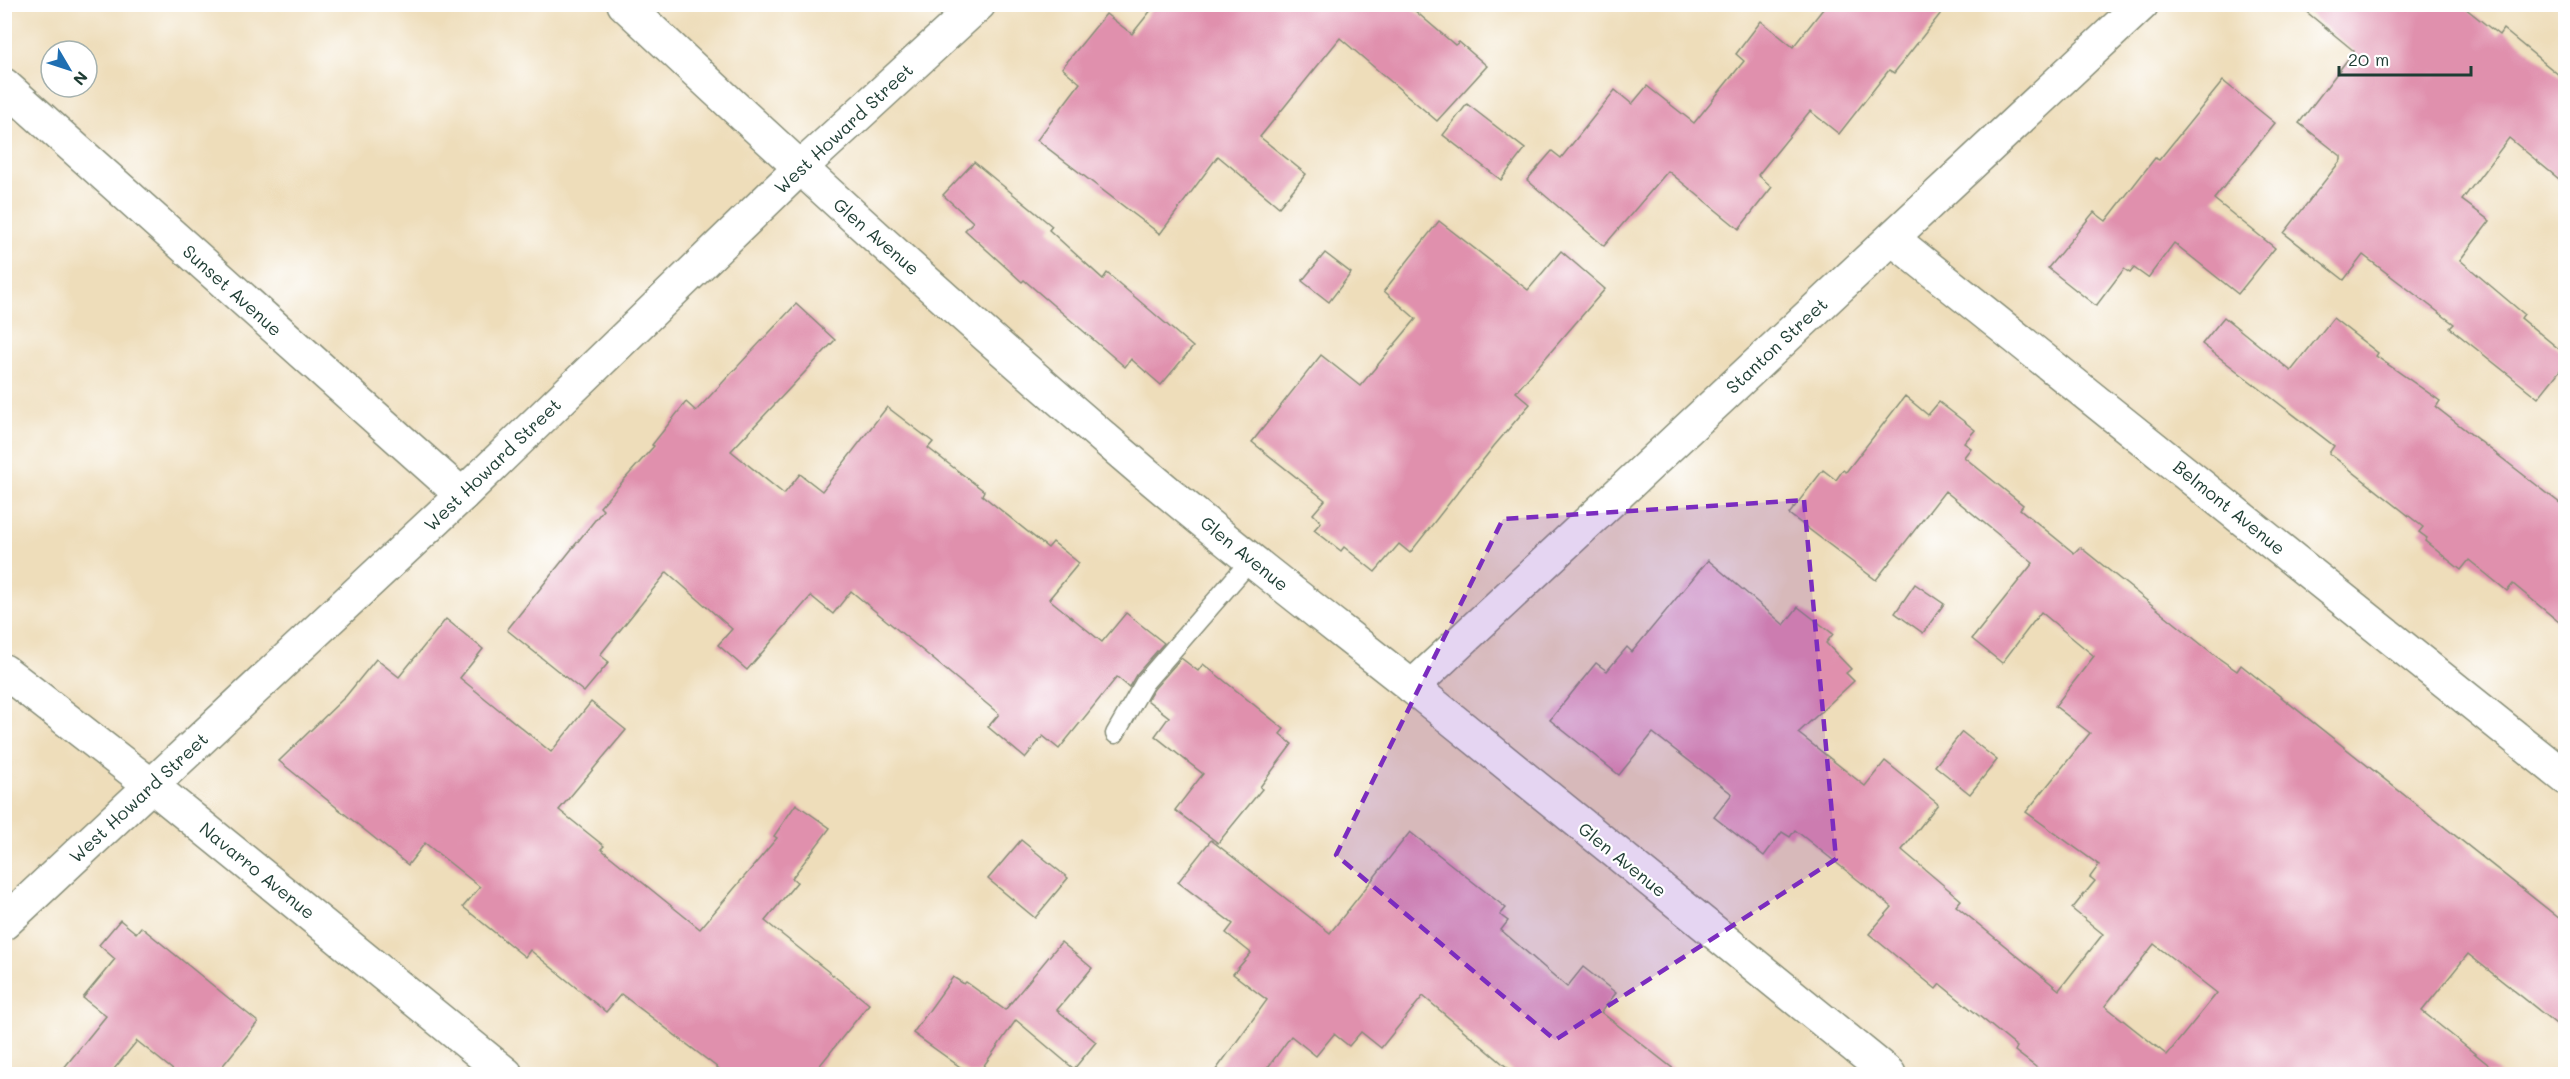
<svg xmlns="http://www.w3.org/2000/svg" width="2570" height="1079" viewBox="0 0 2570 1079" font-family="Mali,sans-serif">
	<rect width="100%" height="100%" fill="#fff"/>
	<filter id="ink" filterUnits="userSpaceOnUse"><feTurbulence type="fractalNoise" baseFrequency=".0167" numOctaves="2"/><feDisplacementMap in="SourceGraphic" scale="12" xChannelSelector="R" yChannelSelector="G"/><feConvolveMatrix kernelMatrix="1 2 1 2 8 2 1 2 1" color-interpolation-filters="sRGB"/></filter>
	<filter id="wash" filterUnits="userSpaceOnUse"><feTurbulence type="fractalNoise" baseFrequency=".008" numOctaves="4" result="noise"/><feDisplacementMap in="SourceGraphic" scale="24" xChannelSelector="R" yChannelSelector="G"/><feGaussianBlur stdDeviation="1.35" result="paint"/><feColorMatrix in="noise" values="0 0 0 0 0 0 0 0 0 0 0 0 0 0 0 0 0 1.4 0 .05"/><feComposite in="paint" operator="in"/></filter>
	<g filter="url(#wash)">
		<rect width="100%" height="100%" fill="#eeddba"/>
		<g id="blocks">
			<g fill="#e090ad" fill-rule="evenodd">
				<polygon points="1156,4 1407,4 1455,45 1459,42 1487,66 1437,121 1340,38 1260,137 1306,174 1279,207 1218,156 1160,234 1037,140 1080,83 1062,68 1106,14 1132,34"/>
				<polygon points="1827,4 1948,4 1894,73 1889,70 1839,134 1810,111 1758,175 1772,187 1739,229 1668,171 1604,246 1527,180 1552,151 1561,158 1615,90 1632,104 1647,86 1694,123 1744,61 1736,54 1761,21 1793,47"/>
				<polygon points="2297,4 2460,4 2499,35 2503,29 2565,80 2565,184 2509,138 2462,200 2490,221 2460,260 2524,314 2521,318 2565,354 2565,364 2538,398 2450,328 2454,324 2363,255 2344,280 2284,233 2341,160 2341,156 2299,123 2354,51"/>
				<polygon points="2223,81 2275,123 2214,199 2275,248 2238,294 2174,243 2148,278 2134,268 2130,273 2124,269 2096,306 2048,268 2094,212 2106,221 2155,158 2159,160"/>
				<polygon points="1467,104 1525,149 1501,180 1443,135"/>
				<polygon points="974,162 1052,226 1049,230 1103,279 1107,273 1193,347 1161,385 1131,359 1125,367 1024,280 1022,282 965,230 973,222 943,195"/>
				<polygon points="1439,221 1528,290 1561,251 1605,289 1516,392 1530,404 1494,446 1410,553 1399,544 1375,572 1344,547 1341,551 1314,530 1321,522 1313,514 1325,500 1252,442 1321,355 1360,386 1416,319 1384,291"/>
				<polygon points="1325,253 1351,273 1329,302 1302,281"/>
				<polygon points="796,304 835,340 731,451 784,494 800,474 822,491 887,407 933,442 928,448 984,491 982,495 1048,548 1053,542 1079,563 1049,599 1102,642 1126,613 1164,643 1136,675 1129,687 1117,677 1059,749 1043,736 1025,758 988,727 999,714 851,591 833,614 811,596 747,670 718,645 732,629 667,572 600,655 609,662 584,692 507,630 603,510 600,507 654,446 652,445 686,402 696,411"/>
				<polygon points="2224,317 2291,371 2333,318 2378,353 2376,356 2440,401 2436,407 2565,507 2565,627 2513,584 2507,591 2469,560 2461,570 2425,541 2427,538 2419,532 2423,527 2329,453 2334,446 2202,344"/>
				<path d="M1905 396 1928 415 1939 402 1975 430 1964 443 1971 448 1964 457 2023 505 2020 509 2074 553 2080 547 2217 657 2237 671 2241 665 2565 923V1031L2468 954 2422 1011 2500 1074H2045L2015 1051 2017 1047 1940 984 1936 989 1869 934 1892 907 1795 830 1790 837 1782 832 1764 856 1714 817 1732 794 1653 733 1619 775 1550 720 1596 663 1607 671 1627 647 1632 652 1708 560 1784 625 1798 607 1833 634 1826 643 1851 669 1846 673 1854 681 1798 733 1865 786 1885 761 1938 804 1902 850 1961 900 1956 906 2059 990 2103 934 2072 909 2095 881 2090 877 2099 865 2026 812 2090 733 2055 706 2094 656 2041 612 2002 663 1972 639 2033 563 1945 491 1876 580 1789 514 1823 470 1836 480 1843 470 1846 472ZM2154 944 2217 993 2167 1055 2105 1006Z"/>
				<polygon points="1915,584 1944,604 1923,633 1895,613"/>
				<polygon points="446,619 483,649 460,678 551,752 591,702 626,730 559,810 604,846 601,849 700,929 777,838 774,836 796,804 830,828 792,878 797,882 765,921 869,1004 813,1074 726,1074 621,994 606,1012 530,950 525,957 463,907 480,887 425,843 408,865 279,761 346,696 376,659 399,677"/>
				<polygon points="1181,658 1198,671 1203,664 1222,679 1284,729 1280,734 1292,744 1260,787 1262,789 1218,843 1175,810 1203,774 1155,736 1169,717 1147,700 1154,689"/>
				<polygon points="1962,732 1997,760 1970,794 1935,766"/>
				<polygon points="1410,832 1506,908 1500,915 1508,921 1501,930 1567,987 1583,967 1616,993 1601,1012 1680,1074 1515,1074 1423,996 1381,1048 1361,1032 1349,1046 1334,1034 1316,1056 1291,1036 1263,1074 1213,1074 1267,1000 1233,974 1251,953 1226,933 1233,924 1178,882 1211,840 1330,933"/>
				<polygon points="1021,840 1068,878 1035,918 988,879"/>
				<polygon points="120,920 136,933 141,927 258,1022 216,1074 178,1074 137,1041 110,1074 59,1074 106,1016 83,998 115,959 99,945"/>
				<polygon points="1061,942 1092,968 1057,1010 1096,1042 1074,1069 1016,1020 978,1074 970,1074 913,1033 953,977 964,984 966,982 1005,1010"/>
			</g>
		</g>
	</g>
	<g filter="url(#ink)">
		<use href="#blocks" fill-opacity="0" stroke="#868d77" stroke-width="1.5"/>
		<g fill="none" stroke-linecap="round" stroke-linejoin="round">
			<g stroke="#868d77" stroke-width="21">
				<polyline id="service" points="1115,734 1145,682 1251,560"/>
			</g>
			<g stroke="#868d77" stroke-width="36">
				<g id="minor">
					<path d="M624 4C788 158 954 310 1125 456 1218 536 1315 610 1411 686 1571 814 1729 946 1889 1074"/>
					<polyline points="4,85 462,495"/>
					<polyline points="1893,239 2566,778"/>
					<polyline points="4,671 152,786 506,1074"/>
					<polyline points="1412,687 2142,4"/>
					<polyline points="4,923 462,495 799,169 979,4"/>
				</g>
			</g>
			<use href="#service" stroke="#fff" stroke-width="18"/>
			<use href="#minor" stroke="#fff" stroke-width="33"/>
		</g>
	</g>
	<path fill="#7b2cbf" fill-opacity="0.2" stroke="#7b2cbf" stroke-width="4.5" stroke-dasharray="12 8" stroke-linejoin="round" d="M1804 500 1836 859 1555 1040 1336 855 1503 519Z"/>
	<g text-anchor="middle" stroke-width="4.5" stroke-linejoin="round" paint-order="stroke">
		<g font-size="18" fill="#1f3d34" stroke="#fff">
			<text transform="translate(844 129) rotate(-43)" y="6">West Howard Street</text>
			<text transform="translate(876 237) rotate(41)" y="6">Glen Avenue</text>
			<text transform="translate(232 291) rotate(42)" y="6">Sunset Avenue</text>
			<text transform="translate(1777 346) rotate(-43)" y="6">Stanton Street</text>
			<text transform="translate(493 465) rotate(-44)" y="6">West Howard Street</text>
			<text transform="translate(2229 508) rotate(39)" y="6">Belmont Avenue</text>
			<text transform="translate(1244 554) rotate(39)" y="6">Glen Avenue</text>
			<text transform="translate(139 798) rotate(-43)" y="6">West Howard Street</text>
			<text transform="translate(1622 860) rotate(39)" y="6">Glen Avenue</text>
			<text transform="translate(257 871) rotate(39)" y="6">Navarro Avenue</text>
		</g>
	</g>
	<rect width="2570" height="1079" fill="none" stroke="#fff" stroke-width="24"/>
	<g transform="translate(69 69) rotate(129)"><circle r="28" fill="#ffffff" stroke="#a5b1ae" stroke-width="1.5"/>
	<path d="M0-4.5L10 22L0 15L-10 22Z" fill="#1f6fb2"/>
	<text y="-9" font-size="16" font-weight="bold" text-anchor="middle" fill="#1f3d34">N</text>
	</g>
	<path d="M2339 66v9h132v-9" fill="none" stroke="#1f3d34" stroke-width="3"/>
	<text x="2348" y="66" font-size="18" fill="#1f3d34" stroke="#ffffff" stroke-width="4.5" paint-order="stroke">20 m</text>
</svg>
